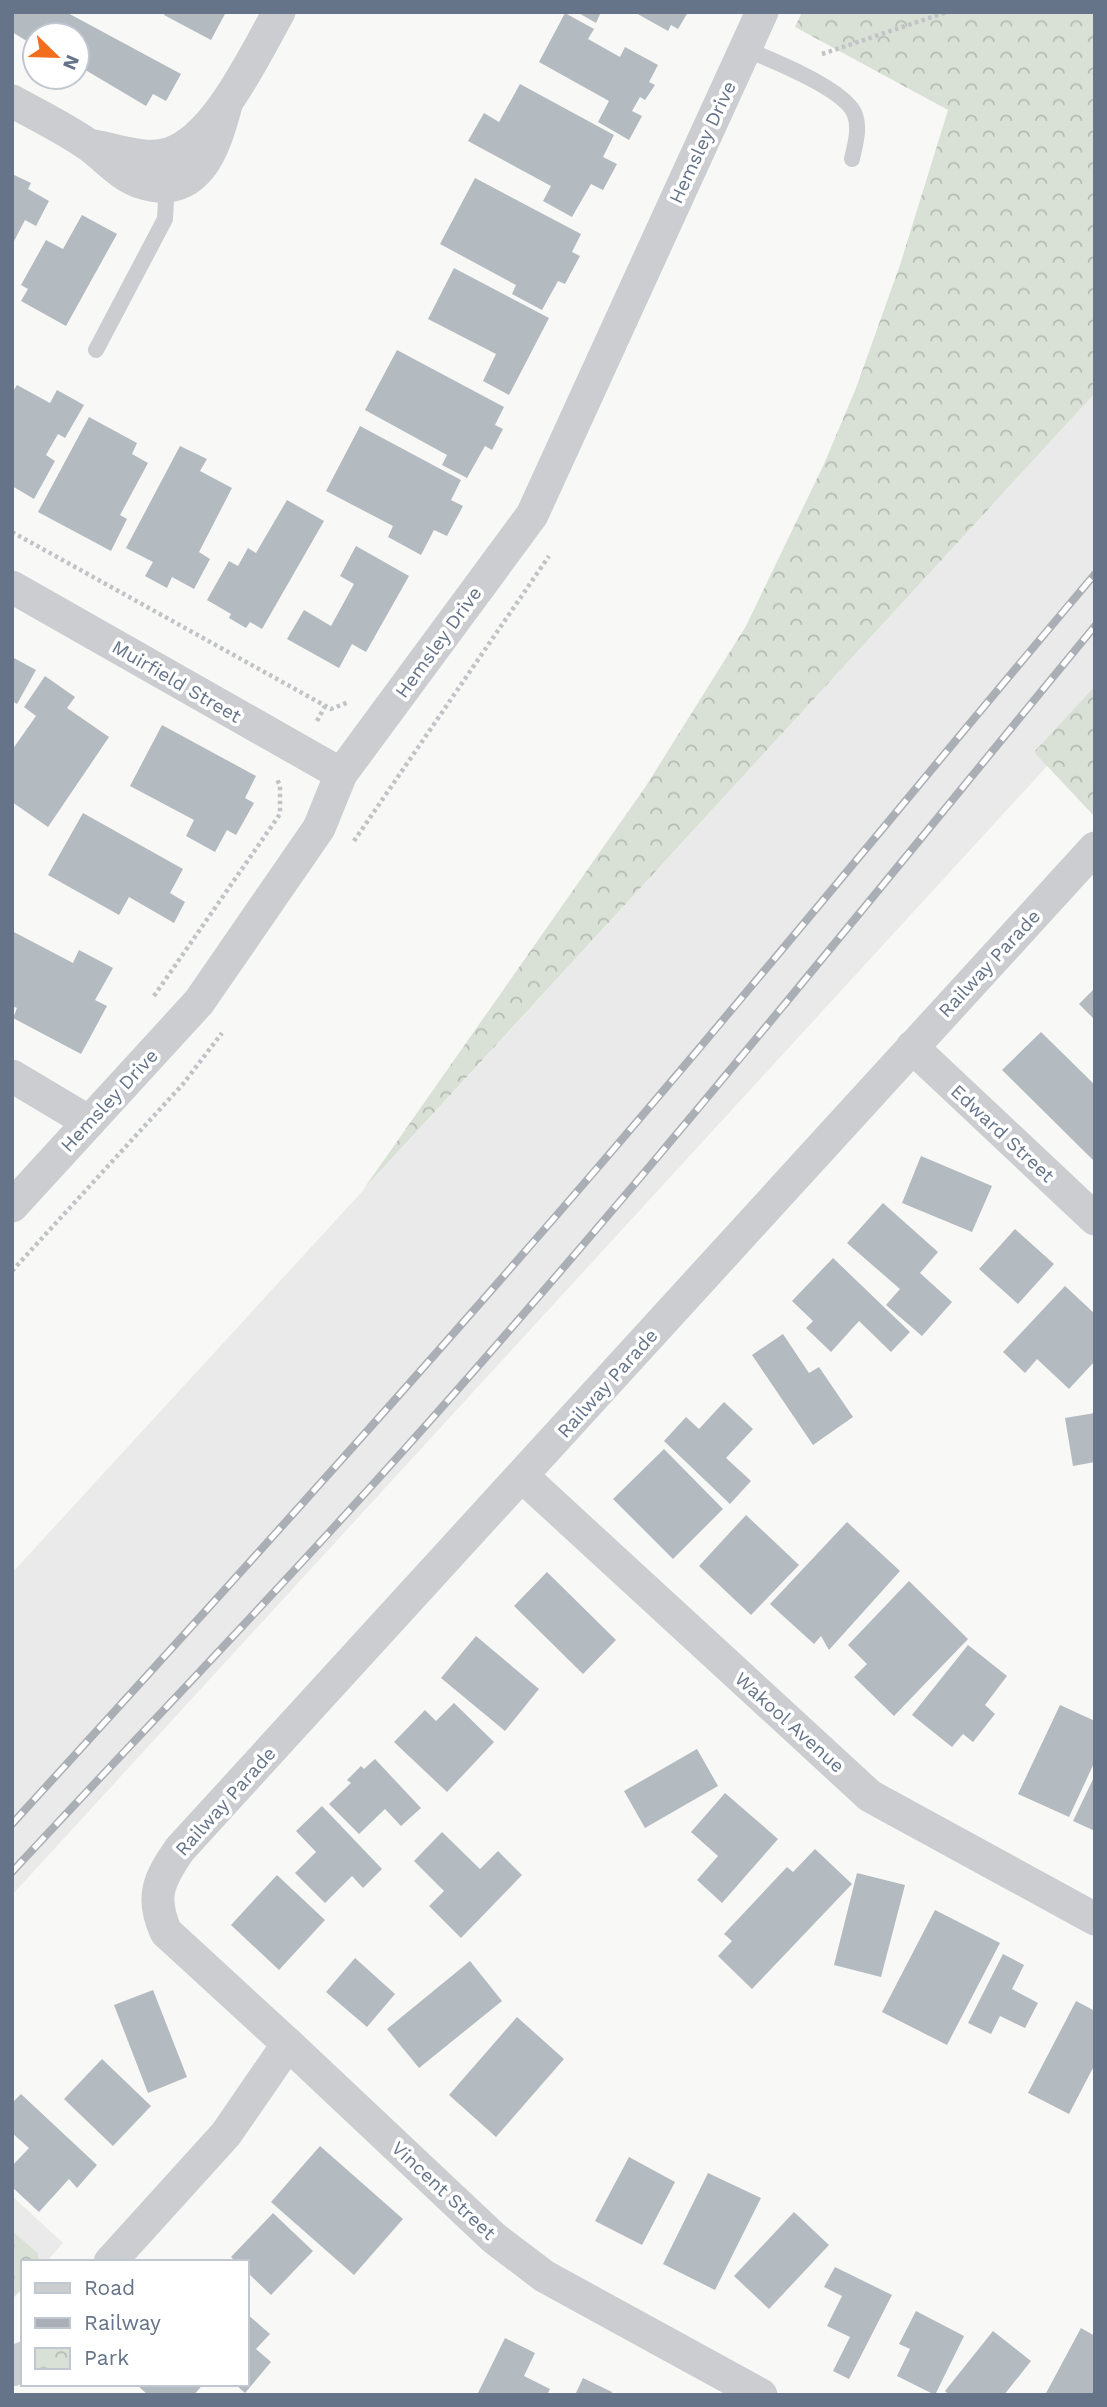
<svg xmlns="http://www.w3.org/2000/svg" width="1107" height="2407" viewBox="0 0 1107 2407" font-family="'Work Sans',sans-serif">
	<defs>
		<pattern id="park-crowns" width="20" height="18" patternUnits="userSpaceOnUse" patternTransform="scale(1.75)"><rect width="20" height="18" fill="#d9e1d6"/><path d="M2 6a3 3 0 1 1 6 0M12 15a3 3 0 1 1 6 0" fill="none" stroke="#b4bbb3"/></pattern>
	</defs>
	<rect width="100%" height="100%" fill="#f8f9f6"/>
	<g fill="#e9eae9">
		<polygon points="1095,393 1095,686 1034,752 1048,765 12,1895 12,1573"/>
		<polygon points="12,2196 63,2243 46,2262 39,2262 38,2253 12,2231"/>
	</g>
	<g fill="url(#park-crowns)">
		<polygon points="802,12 1095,12 1095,393 363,1190 646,786 746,626 824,464 856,388 900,265 948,110 795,27"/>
		<polygon points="1095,686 1095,817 1034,752"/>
		<polygon points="12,2231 38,2253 39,2262 23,2262 23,2288 12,2299"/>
	</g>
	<g fill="#b3bac0">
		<polygon points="12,12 66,12 181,74 166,101 153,94 146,106 77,65 77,35 35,35 35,46 12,32"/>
		<polygon points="165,12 226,12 211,40 164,15"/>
		<polygon points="577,12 601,12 596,23"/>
		<polygon points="634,12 688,12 678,29 671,25 668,31"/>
		<polygon points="565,13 594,29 588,39 620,57 625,47 658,65 649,82 655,85 645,100 640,97 632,111 642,116 629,140 598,122 609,101 539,62"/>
		<polygon points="520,84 614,135 603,157 617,164 603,190 591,184 572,217 543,201 551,186 468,141 484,113 499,122"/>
		<polygon points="12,174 31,183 28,189 49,201 36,226 25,220 12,245"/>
		<polygon points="475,178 581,234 572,252 580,256 565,284 558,281 542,310 512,294 516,285 440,244"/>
		<polygon points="82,215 117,234 66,326 21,301 28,289 21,285 46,240 63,249"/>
		<polygon points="454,268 549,318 509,395 483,381 496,354 428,319"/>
		<polygon points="397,350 504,407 495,425 503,429 492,450 485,446 467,478 442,465 447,455 365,410"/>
		<polygon points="17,385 50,403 57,390 84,405 65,438 58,434 46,455 55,461 34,499 12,486 12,393"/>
		<polygon points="89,417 137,443 132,454 148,463 120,515 127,519 111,551 38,512"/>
		<polygon points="360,426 461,480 451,500 463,506 447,536 434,530 421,555 388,537 393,526 326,491"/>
		<polygon points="180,446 207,459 200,471 232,488 199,552 210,559 194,589 172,577 167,588 145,576 153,562 126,548"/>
		<polygon points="287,500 324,521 262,629 250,622 246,628 229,618 231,614 207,600 229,561 238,566 248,548 256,553"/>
		<polygon points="356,546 409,576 366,652 352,644 339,668 287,639 304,610 331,626 354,584 340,576"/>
		<polygon points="12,657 36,670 17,704 12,701"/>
		<polygon points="45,676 75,697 67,708 109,737 48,827 12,802 12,750 36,716 24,707"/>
		<polygon points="162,725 256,776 245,798 254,803 236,835 227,830 215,852 186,836 194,820 130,786"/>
		<polygon points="83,813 183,869 170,893 185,902 174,923 129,897 119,915 48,875"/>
		<polygon points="12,931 73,963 79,950 113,968 95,1000 107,1006 81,1054 13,1018 17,1008 12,1006"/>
		<polygon points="1095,988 1095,1020 1079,1004"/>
		<polygon points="1041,1032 1095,1085 1095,1162 1002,1070"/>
		<polygon points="921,1156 992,1186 972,1232 902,1203"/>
		<polygon points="883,1203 938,1252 920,1273 952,1302 922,1336 886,1305 900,1289 847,1243"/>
		<polygon points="1015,1229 1054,1264 1018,1304 979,1269"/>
		<polygon points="833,1258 910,1332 891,1352 859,1321 831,1352 806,1328 813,1321 792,1301"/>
		<polygon points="1065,1286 1095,1314 1095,1361 1069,1389 1037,1359 1025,1373 1003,1352"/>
		<polygon points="783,1334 809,1373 819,1367 853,1417 813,1445 752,1355"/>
		<polygon points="724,1402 753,1429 726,1458 751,1481 730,1504 664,1441 686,1417 699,1429"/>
		<polygon points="1095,1413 1095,1462 1073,1466 1065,1418"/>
		<polygon points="664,1449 723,1509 673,1559 613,1499"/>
		<polygon points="746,1515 799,1565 751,1615 699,1566"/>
		<polygon points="847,1522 900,1571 829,1650 821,1636 814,1644 770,1604"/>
		<polygon points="547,1572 616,1640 583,1674 514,1606"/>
		<polygon points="909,1581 968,1639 894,1716 854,1677 867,1664 848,1645"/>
		<polygon points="476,1636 539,1689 505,1731 441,1678"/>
		<polygon points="968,1645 1007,1676 985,1705 995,1714 973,1742 963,1734 952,1747 912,1715"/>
		<polygon points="454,1703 494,1742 447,1792 394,1742 425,1710 436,1721"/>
		<polygon points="1060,1705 1095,1721 1095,1761 1069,1817 1018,1794"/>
		<polygon points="697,1749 718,1786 645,1828 624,1791"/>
		<polygon points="375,1759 421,1808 401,1826 385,1809 359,1834 329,1804 351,1783 347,1780 361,1766 364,1769"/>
		<polygon points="1095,1775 1095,1831 1073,1821"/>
		<polygon points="725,1793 778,1839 722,1903 697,1880 718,1856 691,1832"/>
		<polygon points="322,1806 382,1869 363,1888 352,1876 325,1903 295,1873 316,1852 296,1831"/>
		<polygon points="442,1832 480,1869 498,1851 522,1875 461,1938 429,1906 444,1891 414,1861"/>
		<polygon points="815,1849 852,1884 752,1989 718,1956 732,1941 724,1934 787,1867 793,1872"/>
		<polygon points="857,1873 905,1885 881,1977 834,1965"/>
		<polygon points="277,1875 325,1920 279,1970 231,1925"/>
		<polygon points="935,1910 1000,1943 947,2045 882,2012"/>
		<polygon points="1003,1954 1024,1965 1012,1989 1038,2003 1025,2028 1000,2016 991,2034 968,2023"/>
		<polygon points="355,1958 395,1994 367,2027 326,1992"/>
		<polygon points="470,1961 502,2001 419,2068 387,2029"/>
		<polygon points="153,1990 187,2077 148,2093 114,2005"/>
		<polygon points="1076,2001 1095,2011 1095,2064 1069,2114 1028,2093"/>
		<polygon points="517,2017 564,2059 496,2137 449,2095"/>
		<polygon points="102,2059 151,2106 113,2146 64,2099"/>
		<polygon points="21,2094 97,2165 77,2188 69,2179 39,2212 12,2187 12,2166 29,2148 12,2133 12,2103"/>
		<polygon points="320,2146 403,2219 354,2275 271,2202"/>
		<polygon points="629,2157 675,2182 642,2245 595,2221"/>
		<polygon points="708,2173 761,2198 715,2290 663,2264"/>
		<polygon points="794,2212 829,2245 769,2309 734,2276"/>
		<polygon points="273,2213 313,2251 271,2295 247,2272 247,2262 236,2262 231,2257"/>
		<polygon points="835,2267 892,2295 849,2379 833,2371 850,2337 827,2326 842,2296 824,2287"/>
		<polygon points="916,2311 964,2336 935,2395 897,2376 910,2349 899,2344"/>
		<polygon points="247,2314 270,2334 256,2349 271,2362 245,2393 235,2384 247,2384"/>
		<polygon points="1081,2328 1095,2336 1095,2395 1045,2395"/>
		<polygon points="993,2331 1031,2361 1004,2395 949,2395 945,2391"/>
		<polygon points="505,2338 535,2353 524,2376 550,2389 547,2395 477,2395"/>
		<polygon points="583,2378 612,2392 611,2395 575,2395"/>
		<polygon points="136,2384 203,2384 194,2395 148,2395"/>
	</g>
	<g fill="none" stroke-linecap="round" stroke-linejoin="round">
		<g stroke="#c1c3c6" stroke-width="4.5" stroke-dasharray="3.5 3.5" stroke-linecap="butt">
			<polyline points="822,54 947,12"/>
			<polyline points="12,532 331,709 349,702"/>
			<polyline points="317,721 325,706"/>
			<polyline points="354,841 549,556"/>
			<polyline points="154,996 280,814 280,786 277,779"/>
			<polyline points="12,1271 183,1084 222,1033"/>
		</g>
		<g stroke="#cbcdd1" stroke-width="16">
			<path d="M745 49C770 59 847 90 855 115 860 129 855 145 852 159"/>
			<polyline points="96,350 165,219 167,181"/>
		</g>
		<g stroke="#cbcdd1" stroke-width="33">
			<path d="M12 101C37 115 64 128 87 144 105 156 119 175 140 182 198 201 214 149 226 105"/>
			<path d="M94 146C117 150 146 161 168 154 216 140 255 54 279 12"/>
			<polyline points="12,587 341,774"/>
			<polyline points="912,1047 1095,1219"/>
			<polyline points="12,1076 89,1122"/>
			<polyline points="12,1206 199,1002 319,828 341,774 532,515 762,12"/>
			<polyline points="522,1476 870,1796 1095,1919"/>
			<polyline points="110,2262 226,2134 288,2044"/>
			<polyline points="12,2370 23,2358"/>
			<path d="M761 2395 544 2276 494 2238 288 2044 166 1932C150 1897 159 1879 180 1849L1095 848"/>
		</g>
		<g stroke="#aaaeb5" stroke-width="8">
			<g id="rail">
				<path d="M12 1824C208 1609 403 1394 593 1173 763 976 927 773 1095 574"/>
				<path d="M12 1872C123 1752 236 1635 346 1514 607 1228 849 925 1095 626"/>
			</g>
		</g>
		<use href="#rail" stroke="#fff" stroke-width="5" stroke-dasharray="16" stroke-linecap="butt"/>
	</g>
	<g text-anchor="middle" stroke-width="7" stroke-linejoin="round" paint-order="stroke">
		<g font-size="19" fill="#657489" stroke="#fff">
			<text transform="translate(702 142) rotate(-65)" y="7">Hemsley Drive</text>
			<text transform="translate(438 642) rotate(-54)" y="7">Hemsley Drive</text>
			<text transform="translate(177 681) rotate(30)" y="7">Muirfield Street</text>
			<text transform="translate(989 963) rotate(-47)" y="7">Railway Parade</text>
			<text transform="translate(109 1100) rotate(-47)" y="7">Hemsley Drive</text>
			<text transform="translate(1003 1133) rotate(43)" y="7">Edward Street</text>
			<text transform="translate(607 1383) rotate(-48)" y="7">Railway Parade</text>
			<text transform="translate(790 1722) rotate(42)" y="7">Wakool Avenue</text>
			<text transform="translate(225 1801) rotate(-48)" y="7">Railway Parade</text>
			<text transform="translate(444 2190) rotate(43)" y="7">Vincent Street</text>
		</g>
	</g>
	<rect width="1107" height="2407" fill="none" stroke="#657489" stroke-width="28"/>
	<rect x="21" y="2260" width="228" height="126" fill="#ffffff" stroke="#c1c7d0" stroke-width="2"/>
	<rect x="35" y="2283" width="35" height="10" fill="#cbcdd1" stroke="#c1c7d0" stroke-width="2"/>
	<text x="84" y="2295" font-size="21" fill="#657489">Road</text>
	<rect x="35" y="2318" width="35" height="10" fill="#aaaeb5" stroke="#c1c7d0" stroke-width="2"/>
	<text x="84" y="2330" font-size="21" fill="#657489">Railway</text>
	<rect x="35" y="2348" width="35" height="21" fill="url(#park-crowns)" stroke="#c1c7d0" stroke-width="2"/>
	<text x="84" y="2365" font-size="21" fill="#657489">Park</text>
	<g transform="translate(56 56) rotate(113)"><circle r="33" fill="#ffffff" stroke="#c1c7d0" stroke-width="2"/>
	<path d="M0-5L12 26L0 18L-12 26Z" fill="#f26d1d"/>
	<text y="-10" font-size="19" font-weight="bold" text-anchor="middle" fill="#657489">N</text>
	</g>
</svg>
